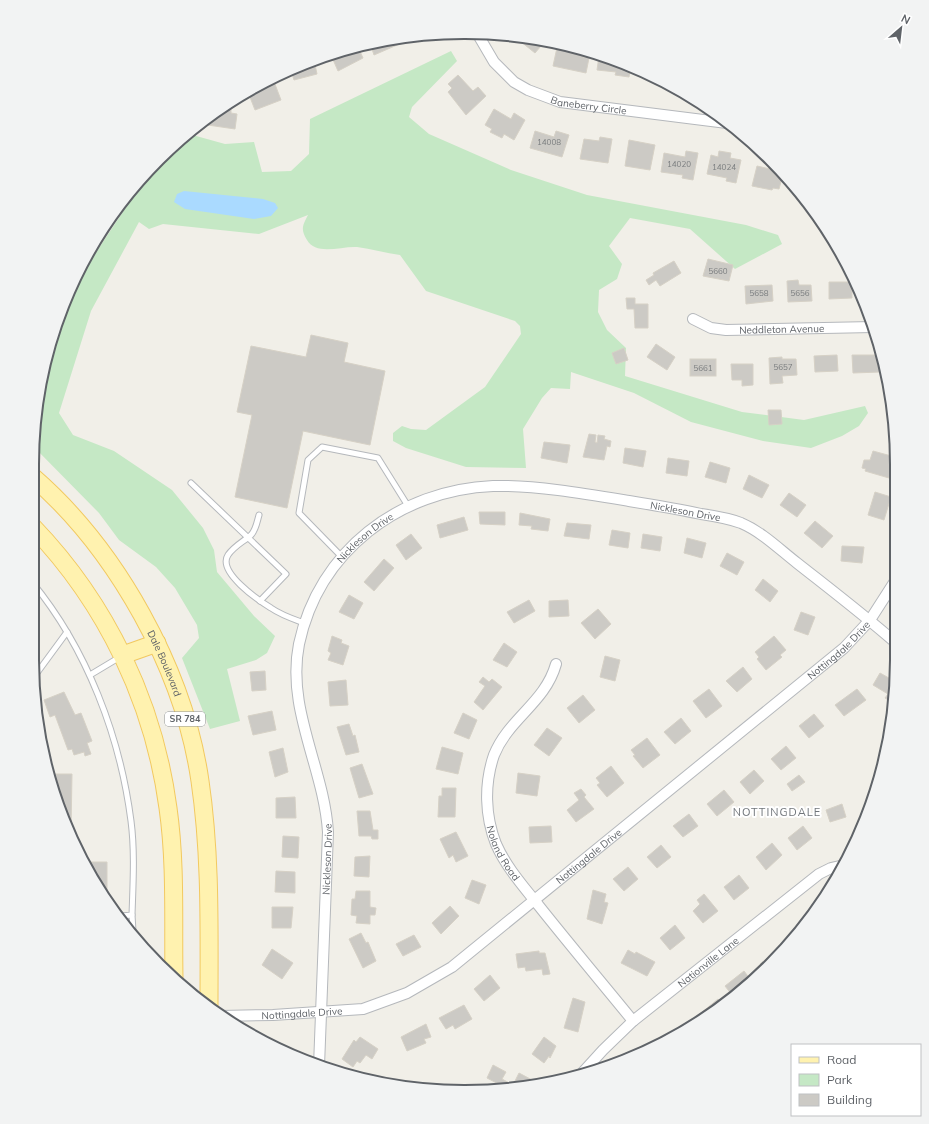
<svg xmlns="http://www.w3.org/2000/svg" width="929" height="1124" viewBox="0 0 929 1124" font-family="Mulish,sans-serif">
	<rect width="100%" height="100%" fill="#f1efe8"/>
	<path fill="#c5e8c5" d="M451 51 457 61 412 107 409 117 429 134 511 170 587 195 746 225 778 235 782 244 735 269 690 229 630 218 609 246 622 264 617 279 599 290 598 312 607 330 626 348 625 376 742 412 804 420 865 406 868 413 859 426 842 436 811 448 763 441 691 422 634 393 571 372 570 389 551 388 542 398 523 429 526 468 466 467 406 448 393 441V433L402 426 411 429 426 430 485 387 521 334 520 326 515 321 426 291 400 255C386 253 371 249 357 247 341 246 316 256 307 240 300 229 303 225 308 215L259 234 163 224 149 229 139 222 91 311 59 413 73 435 114 451 172 490 203 528 214 550 217 572 254 616 275 636 267 653 256 660 227 669 240 721 210 729 182 658 199 638 197 625 175 588 156 567 119 540 99 513 33 446 47 353 65 299 156 162 189 134 225 144 254 142 262 172 291 171 309 154 310 119Z"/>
	<polygon fill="#aadaff" points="184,191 263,199 275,203 278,208 271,216 254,219 185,209 174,202 177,194"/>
	<g fill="#cccac5" stroke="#d6d1c6">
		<polygon points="515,37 546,40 535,53"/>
		<polygon points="402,38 404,42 374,55 370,43 380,40"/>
		<polygon points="558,43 584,51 583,57 589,58 586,73 553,66"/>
		<polygon points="358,47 363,58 338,71 331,55"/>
		<polygon points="599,56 631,65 629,77 615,75 616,72 597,70"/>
		<polygon points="314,60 317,74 294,80 292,74 285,76 284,73 299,65"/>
		<polygon points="458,75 473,91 478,87 486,96 466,115 448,92 452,88 448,84"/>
		<polygon points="273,79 281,100 255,110 248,92"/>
		<polygon points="221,107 231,109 231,113 237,114 235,129 201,124"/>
		<polygon points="494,109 511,119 514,113 525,120 514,140 504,134 502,138 490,132 492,129 485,125"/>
		<polygon points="535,131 554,137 556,131 569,135 562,157 530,148"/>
		<polygon points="600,137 612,139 608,163 580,159 584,139 599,141"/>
		<polygon points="629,140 655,145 650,170 625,166"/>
		<polygon points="686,151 698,153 693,180 682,178 683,175 661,172 664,153 685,157"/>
		<polygon points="719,151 731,153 730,158 741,160 736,183 726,181 727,178 707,174 711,155 718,157"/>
		<polygon points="772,161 783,174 779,189 773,188 772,190 752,186 757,166 770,169"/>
		<polygon points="708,259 733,265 729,281 703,276"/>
		<polygon points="674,261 681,273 660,286 656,280 649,285 646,280 654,275 653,273"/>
		<polygon points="798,280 799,285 811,285 812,301 788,302 787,281"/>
		<polygon points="829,282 852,282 852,298 829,299"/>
		<polygon points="772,285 773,301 746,304 745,286"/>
		<polygon points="626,298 635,298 635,304 648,304 648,328 635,328 634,309 627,309"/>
		<polygon points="311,335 348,343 344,362 385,371 370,445 303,431 287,508 235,497 252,415 237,412 251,346 306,357"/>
		<polygon points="656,344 675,357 667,370 647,357"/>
		<polygon points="624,348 628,360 616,364 612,353"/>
		<polygon points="837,355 838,371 815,372 814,356"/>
		<polygon points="852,355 879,355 880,372 853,373"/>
		<polygon points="782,357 782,359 796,359 797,375 782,376 783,383 770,384 769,358"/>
		<rect x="690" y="359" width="26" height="17"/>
		<polygon points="731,364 753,364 753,385 742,386 742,380 732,380"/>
		<polygon points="768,410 781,410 782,424 769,425"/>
		<polygon points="893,421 894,438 889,436"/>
		<polygon points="589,434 596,435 595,442 597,443 598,435 605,436 604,439 611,441 610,447 607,446 604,460 583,457"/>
		<polygon points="544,442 570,445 567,463 541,458"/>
		<polygon points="625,448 646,451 643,467 623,463"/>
		<polygon points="873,451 895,457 889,478 865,471 866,469 862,468 864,460 870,460"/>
		<polygon points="668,458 689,461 687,476 666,473"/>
		<polygon points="710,462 730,468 726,483 705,477"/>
		<polygon points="749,475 769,485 762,498 743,489"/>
		<polygon points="875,492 891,497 884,520 868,515"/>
		<polygon points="789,493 806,505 797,517 780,505"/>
		<polygon points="479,512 505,512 505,525 480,524"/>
		<polygon points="520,513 550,519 548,531 531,529 532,526 519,525"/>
		<polygon points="464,517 468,530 440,538 437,525"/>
		<polygon points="815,521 833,536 822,548 804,533"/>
		<polygon points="567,523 591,525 589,539 564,536"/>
		<polygon points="612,530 630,533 628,548 609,545"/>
		<polygon points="411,534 422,548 406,560 396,545"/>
		<polygon points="643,534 662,537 660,551 641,548"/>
		<polygon points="687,538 706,543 702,558 684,553"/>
		<polygon points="842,546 864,547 862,563 841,561"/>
		<polygon points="727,553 744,562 737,575 720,566"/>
		<polygon points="384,559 394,568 374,591 364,582"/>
		<polygon points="763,579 778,591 770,602 755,590"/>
		<polygon points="349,595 363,603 354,619 339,612"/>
		<polygon points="529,600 535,611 514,623 507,612"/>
		<polygon points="568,600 569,616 549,617 549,601"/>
		<polygon points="598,609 611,624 595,639 581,623"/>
		<polygon points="801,612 815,617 808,635 794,630"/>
		<polygon points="332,636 342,640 341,643 349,646 343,665 328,660 331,653 328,651"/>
		<polygon points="774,636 786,650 780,655 782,657 766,670 757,659 759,657 755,652"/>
		<polygon points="504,643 517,652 507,667 493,660"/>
		<polygon points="605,656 620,660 615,681 600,677"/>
		<polygon points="743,667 752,679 737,692 726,681"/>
		<polygon points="265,671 266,690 252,691 250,672"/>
		<polygon points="880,673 896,682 893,703 885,698 888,694 873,685"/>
		<polygon points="483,677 489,682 492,679 502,687 483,710 474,702 485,686 479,682"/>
		<polygon points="346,680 348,705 330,706 328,682"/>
		<polygon points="709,689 722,706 706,718 693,701"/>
		<polygon points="857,689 866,700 844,716 835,705"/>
		<polygon points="64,692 75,715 81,713 92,741 87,743 91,754 85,756 84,752 74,755 72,749 68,750 55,715 50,717 44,700"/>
		<polygon points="583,695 595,710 579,723 567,708"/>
		<polygon points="272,711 276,730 253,735 248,716"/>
		<polygon points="463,713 477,720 469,739 454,733"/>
		<polygon points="814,714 824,726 809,738 799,726"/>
		<polygon points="681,718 691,731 675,744 664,732"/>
		<polygon points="349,724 353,736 355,735 359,752 346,755 337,727"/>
		<polygon points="547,728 562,738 549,756 534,745"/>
		<polygon points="647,738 660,755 643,768 633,756 635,755 631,750"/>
		<polygon points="786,746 796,758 781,770 771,759"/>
		<polygon points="442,747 463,753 458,774 436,769"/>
		<polygon points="283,748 288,772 275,777 269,752"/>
		<polygon points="362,764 373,794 359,798 350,768"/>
		<polygon points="611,766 624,783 607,797 597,785 600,783 596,778"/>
		<polygon points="754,770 764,781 750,794 740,782"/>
		<polygon points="518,773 540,776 537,796 516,793"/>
		<polygon points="48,774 72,774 71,830"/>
		<polygon points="799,775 805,782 792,791 787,784"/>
		<polygon points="442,788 456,788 455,817 438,817 439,796 442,796"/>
		<polygon points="581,789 586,795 584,797 594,809 576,822 567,810 579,800 574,793"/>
		<polygon points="724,790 734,802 717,816 707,804"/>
		<polygon points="295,797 296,818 276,818 276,798"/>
		<polygon points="842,804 846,817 830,822 826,810"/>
		<polygon points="357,811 370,811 373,830 378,830 378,839 372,839 371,836 359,836"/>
		<polygon points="689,814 698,826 683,837 673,826"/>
		<polygon points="551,826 552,842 530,843 529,827"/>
		<polygon points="803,826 812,838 797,850 788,838"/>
		<polygon points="456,832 468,856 456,862 453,855 449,858 440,839"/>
		<polygon points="283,836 299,837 298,858 282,857"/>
		<polygon points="772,843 782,855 766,870 756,857"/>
		<polygon points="661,845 671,857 657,868 647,857"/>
		<polygon points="370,856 369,877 354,876 355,857"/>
		<polygon points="84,862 107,862 107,890 101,890 90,876"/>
		<polygon points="628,867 638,879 624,891 613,879"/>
		<polygon points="276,871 295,872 295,893 275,892"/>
		<polygon points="739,875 749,888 734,900 724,887"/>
		<polygon points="472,880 486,885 479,904 465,898"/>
		<polygon points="593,890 606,894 604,902 608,903 602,924 587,919"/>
		<polygon points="356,891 370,891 370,907 376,908 375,915 370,915 370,924 356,923 357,916 351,915 352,899 355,899"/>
		<polygon points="704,894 718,911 703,923 693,911 700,904 697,900"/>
		<polygon points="450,906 459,916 441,934 432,923"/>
		<polygon points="272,907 293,907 291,928 272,928"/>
		<polygon points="675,925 685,938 670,950 660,938"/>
		<polygon points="361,933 366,943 368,942 376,961 363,968 349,939"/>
		<polygon points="414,935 421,947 403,956 396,944"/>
		<polygon points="272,949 293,963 282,979 262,965"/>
		<polygon points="628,950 635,954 636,952 655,962 647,976 621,963"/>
		<polygon points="539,951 539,953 545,953 550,974 543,975 542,969 526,971 525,967 518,968 516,954"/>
		<polygon points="776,951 779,954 763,968 760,964"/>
		<polygon points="744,971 750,979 732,995 725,986"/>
		<polygon points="490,975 500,988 484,1001 474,989"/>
		<polygon points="573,998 585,1002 578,1032 564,1028"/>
		<polygon points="718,999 722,1004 706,1018 701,1013"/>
		<polygon points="464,1005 472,1019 455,1029 453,1025 446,1029 439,1018"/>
		<polygon points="686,1023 690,1027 669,1038 669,1037"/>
		<polygon points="426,1024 431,1037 424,1039 426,1043 407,1051 401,1037"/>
		<polygon points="360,1037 378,1049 372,1059 366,1055 360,1063 357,1061 353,1067 342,1059 354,1040 356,1042"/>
		<polygon points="544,1037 556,1046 550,1058 549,1056 544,1063 532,1054"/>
		<polygon points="493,1065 506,1072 502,1079 513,1085 519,1073 534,1081 532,1085 521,1088 508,1089 487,1078"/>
	</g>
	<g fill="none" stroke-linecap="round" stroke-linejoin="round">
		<g stroke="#b5b8bc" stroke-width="7">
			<g id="lane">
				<polyline points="191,483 286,574 260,601"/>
				<path d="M259 515C257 522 256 530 251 535 243 542 234 546 228 555 217 572 258 600 271 608 281 615 293 619 304 623"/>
				<polyline points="342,557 299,513 308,460 322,447 378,458 408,506"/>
				<path d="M32 582C87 649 120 736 131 821 135 852 133 884 132 915L121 916"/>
				<polyline points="90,675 120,657"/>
				<polyline points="34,677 67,632"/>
				<polyline points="132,915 133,931"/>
			</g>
		</g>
		<g stroke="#b5b8bc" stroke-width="12">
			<g id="street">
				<path id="s1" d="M477 33 494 62 514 82 528 90 560 102 727 123"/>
				<path id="s2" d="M693 319 711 328 726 330 873 327"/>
				<path id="s3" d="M556 664C545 703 509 718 494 755 484 784 485 816 496 844 506 867 524 887 539 906 570 945 602 983 633 1021"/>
				<path id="s4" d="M220 1016 273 1015 363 1009 407 993 452 967 844 648 870 620 897 578"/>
				<path id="s5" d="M319 1066 328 832C324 768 286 709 299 644 319 551 399 490 493 486 535 485 587 494 629 501 653 505 677 509 701 514 714 516 728 518 741 523 762 532 779 549 797 563 830 589 864 615 896 643"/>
				<path id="s6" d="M583 1072 603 1050 633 1021 819 874 831 868 844 865"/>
			</g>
		</g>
		<g stroke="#f2c960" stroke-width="19">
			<g id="primary">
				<path id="s7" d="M33 477C117 550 184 670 200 781 211 856 209 931 209 1007"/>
				<path d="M33 527C107 604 154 703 168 808 176 864 173 921 174 978"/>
				<polyline points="123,655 157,643"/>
			</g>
		</g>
		<use href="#lane" stroke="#fff" stroke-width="5"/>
		<use href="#street" stroke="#fff" stroke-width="10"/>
		<use href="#primary" stroke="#fff2af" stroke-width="17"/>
	</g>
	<g text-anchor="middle" stroke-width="4" stroke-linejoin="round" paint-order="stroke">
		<g font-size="8" fill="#7a7d7f">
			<text x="549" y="145">14008</text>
			<text x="679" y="167">14020</text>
			<text x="724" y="170">14024</text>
			<text x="718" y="274">5660</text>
			<text x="759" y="296">5658</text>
			<text x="800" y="296">5656</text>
			<text x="783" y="370">5657</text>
			<text x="703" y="371">5661</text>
		</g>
		<rect fill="#fff" stroke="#8f9295" stroke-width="1" x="165" y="712" width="40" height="14" rx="3"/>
		<g font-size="9" font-weight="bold" fill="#5f6368">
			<text x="185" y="722">SR 784</text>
		</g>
		<g font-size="10" fill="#5f6368" stroke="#fff">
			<text dy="4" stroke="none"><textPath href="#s1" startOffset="141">Baneberry Circle</textPath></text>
			<text dy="4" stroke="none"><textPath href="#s2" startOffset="91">Neddleton Avenue</textPath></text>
			<text dy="4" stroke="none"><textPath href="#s5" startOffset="890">Nickleson Drive</textPath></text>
			<text dy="4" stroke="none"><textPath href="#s5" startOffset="554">Nickleson Drive</textPath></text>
			<text dy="4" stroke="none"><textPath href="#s4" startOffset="742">Nottingdale Drive</textPath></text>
			<text dy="4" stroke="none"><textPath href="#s7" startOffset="230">Dale Boulevard</textPath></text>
			<text dy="4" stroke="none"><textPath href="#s3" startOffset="213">Noland Road</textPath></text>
			<text dy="4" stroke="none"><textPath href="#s4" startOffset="418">Nottingdale Drive</textPath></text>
			<text dy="4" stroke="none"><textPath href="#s5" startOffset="207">Nickleson Drive</textPath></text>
			<text dy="4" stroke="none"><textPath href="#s6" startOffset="167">Nationville Lane</textPath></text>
			<text dy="4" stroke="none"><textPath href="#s4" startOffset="82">Nottingdale Drive</textPath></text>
		</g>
		<g font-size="11" letter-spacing="1" fill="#70757a" stroke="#fff">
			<text x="777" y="816">NOTTINGDALE</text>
		</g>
	</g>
	<path d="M0 0H929V1124H0ZM464 39H465A425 425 0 0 1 890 464V660A425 425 0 0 1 465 1085H464A425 425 0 0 1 39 660V464A425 425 0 0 1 464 39Z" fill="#f2f3f3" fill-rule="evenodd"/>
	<path fill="none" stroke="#5f6368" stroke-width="2" d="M464 39H465A425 425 0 0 1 890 464V660A425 425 0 0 1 465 1085H464A425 425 0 0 1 39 660V464A425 425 0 0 1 464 39Z"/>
	<rect x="791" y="1044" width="130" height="72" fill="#ffffff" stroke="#bfc1c3"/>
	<rect x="799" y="1057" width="20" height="6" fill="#fff2af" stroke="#bfc1c3"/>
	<text x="827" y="1064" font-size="12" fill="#5f6368">Road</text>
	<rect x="799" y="1074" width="20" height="12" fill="#c5e8c5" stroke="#bfc1c3"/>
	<text x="827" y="1084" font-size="12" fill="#5f6368">Park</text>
	<rect x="799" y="1094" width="20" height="12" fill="#cccac5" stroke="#bfc1c3"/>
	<text x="827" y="1104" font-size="12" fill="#5f6368">Building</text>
	<g transform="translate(901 28) rotate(28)" stroke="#ffffff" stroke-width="3" paint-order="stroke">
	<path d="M0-3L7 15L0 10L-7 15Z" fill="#5f6368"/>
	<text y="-6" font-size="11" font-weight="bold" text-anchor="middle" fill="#5f6368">N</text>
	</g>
</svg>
